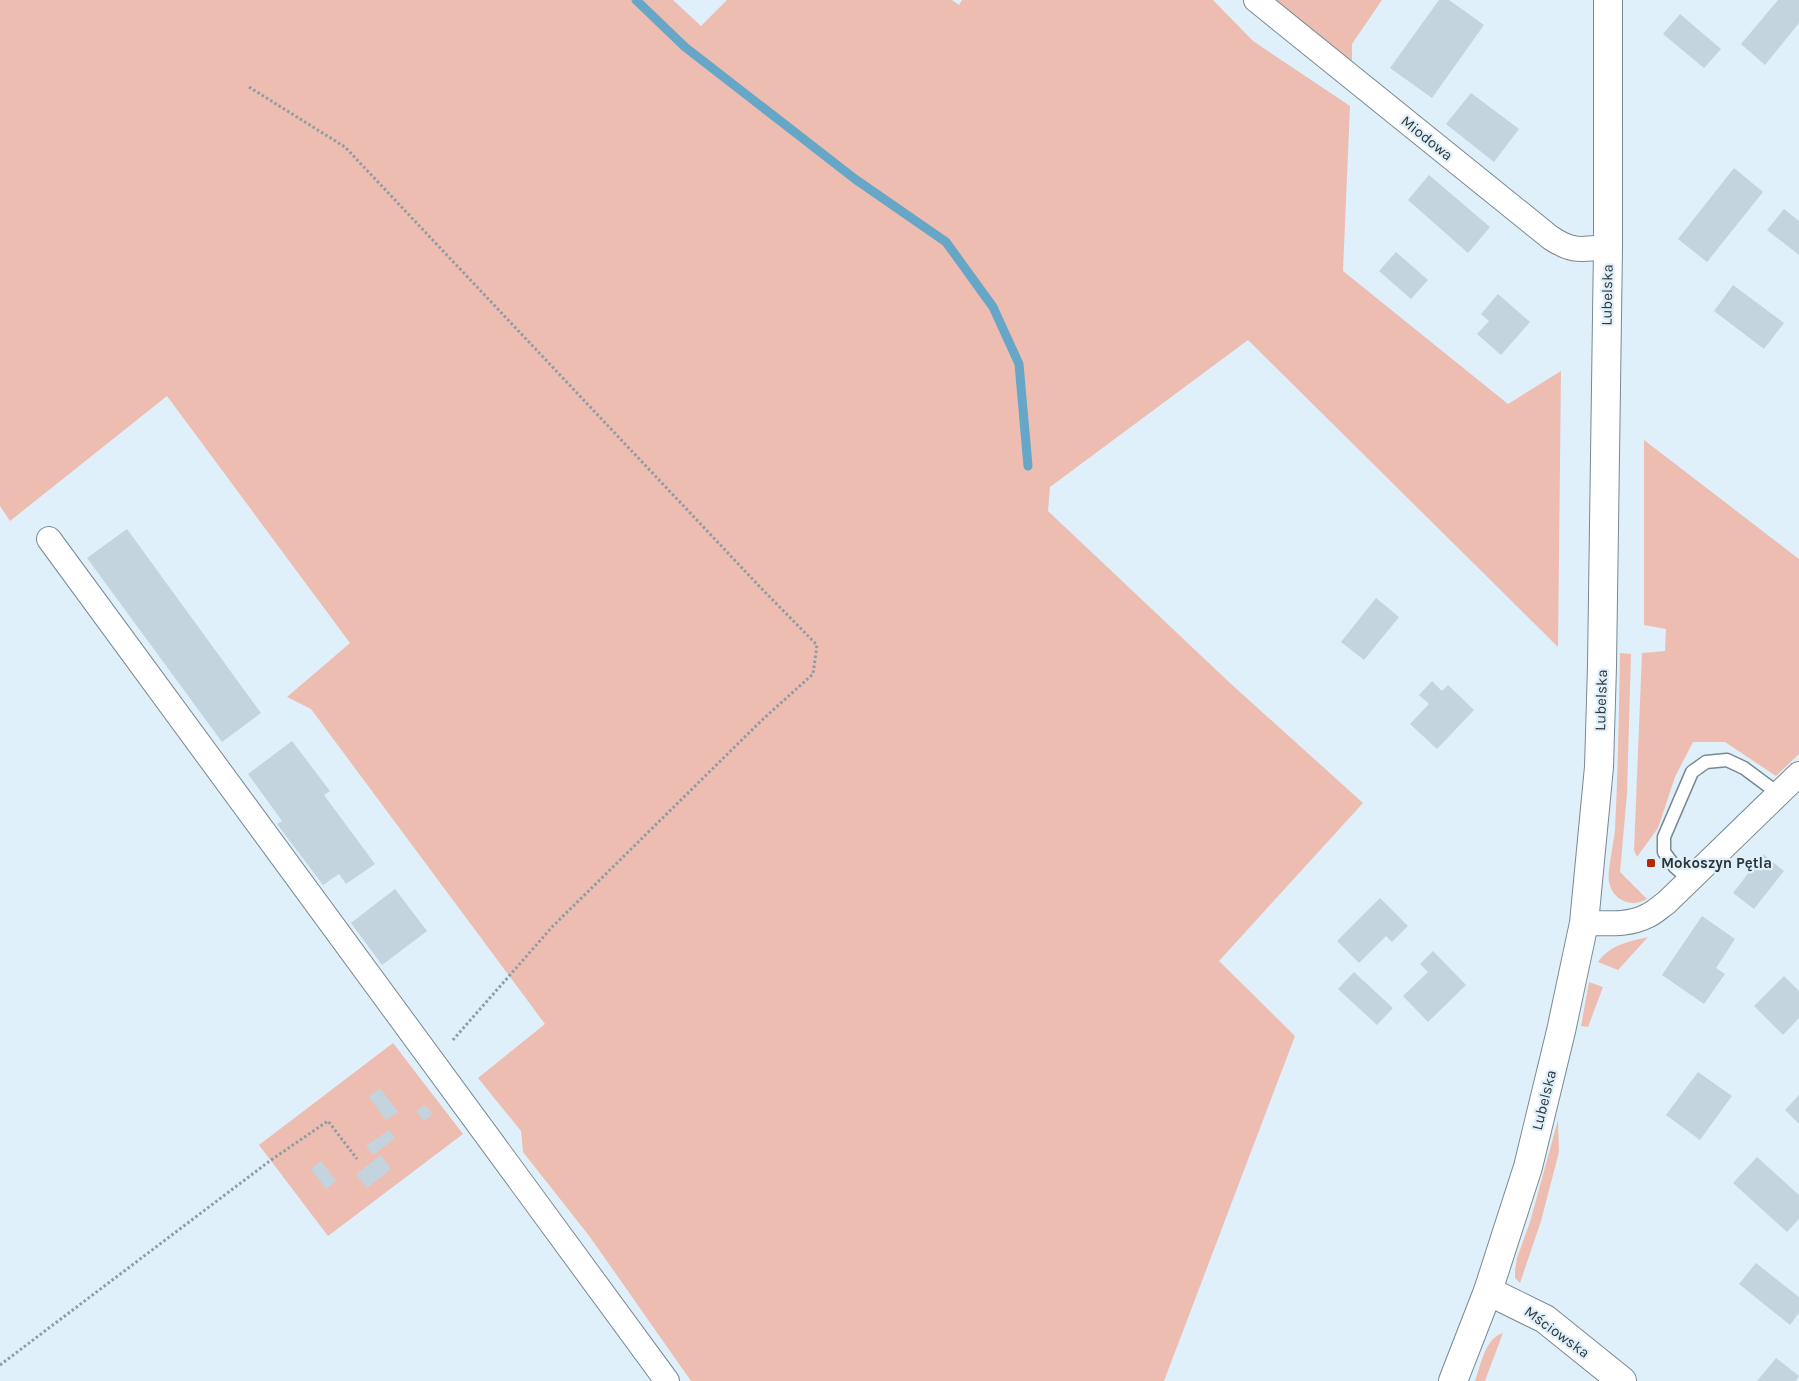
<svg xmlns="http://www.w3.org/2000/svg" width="1799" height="1381" viewBox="0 0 1799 1381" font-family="Karla,sans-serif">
	<rect width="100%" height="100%" fill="#dff0fa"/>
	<g fill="#eebdb1">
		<polygon points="0,0 673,0 701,26 727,0 952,0 959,5 962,0 1213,0 1253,41 1350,106 1343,271 1508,404 1561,371 1558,647 1248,340 1050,487 1048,511 1230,683 1363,803 1219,961 1295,1036 1164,1381 691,1381 590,1237 523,1152 521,1131 478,1078 545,1024 311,709 287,697 350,643 167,396 10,521 0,506"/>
		<polygon points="1270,0 1382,0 1352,44 1352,64"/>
		<polygon points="1644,440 1799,559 1799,754 1776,776 1725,742 1693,742 1675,777 1658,828 1637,857 1634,850 1642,653 1665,651 1666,629 1644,625"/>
		<path d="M1620 653 1631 654 1627 794 1620 872 1647 899C1631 908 1613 901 1609 882 1607 873 1614 842 1615 829 1618 771 1619 712 1620 653Z"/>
		<path d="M1648 937 1618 970 1598 962C1611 944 1628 942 1648 937Z"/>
		<polygon points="1589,982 1603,987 1588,1027 1581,1026"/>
		<polygon points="393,1043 463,1134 328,1236 259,1145"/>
		<polygon points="1558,1120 1559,1152 1541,1221 1520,1283 1515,1278 1515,1270 1517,1258 1530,1222"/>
		<path d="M1503 1333 1485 1381H1475C1481 1365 1485 1338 1503 1333Z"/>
	</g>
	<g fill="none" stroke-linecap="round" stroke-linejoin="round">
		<polyline stroke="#66a6c6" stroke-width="9" points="636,0 685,47 855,179 946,242 993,307 1019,364 1028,466"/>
	</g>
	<g fill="#c3d4de">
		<polygon points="1439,0 1449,0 1484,25 1432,98 1390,68"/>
		<polygon points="1778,0 1799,0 1799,23 1765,65 1741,44"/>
		<polygon points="1680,14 1721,49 1704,68 1663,34"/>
		<polygon points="1471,93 1519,129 1494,162 1446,124"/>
		<polygon points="1734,168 1763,192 1707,262 1678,239"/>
		<polygon points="1429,175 1490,227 1468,253 1408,200"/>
		<polygon points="1784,209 1799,221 1799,255 1767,230"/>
		<polygon points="1396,252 1428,280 1411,299 1379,271"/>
		<polygon points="1733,285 1784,323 1764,349 1714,311"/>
		<polygon points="1498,294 1530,322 1501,355 1477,334 1489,321 1481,314"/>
		<polygon points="127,529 261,713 222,742 87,558"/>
		<polygon points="1376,598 1399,617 1364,660 1341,642"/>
		<polygon points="1432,681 1442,691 1448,685 1474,710 1437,749 1410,724 1429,704 1419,695"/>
		<polygon points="292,741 330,791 324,795 375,864 346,884 339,874 323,885 277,824 282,821 248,774"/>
		<polygon points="1763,854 1784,871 1754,909 1733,893"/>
		<polygon points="395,889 427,931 382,965 351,923"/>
		<polygon points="1380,898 1408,926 1392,942 1386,936 1359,963 1337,941"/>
		<polygon points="1702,916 1735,939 1716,968 1725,974 1704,1004 1662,975"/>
		<polygon points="1433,951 1466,985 1428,1022 1403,996 1428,972 1420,964"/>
		<polygon points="1354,972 1393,1008 1377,1025 1338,989"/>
		<polygon points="1784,976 1799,991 1799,1018 1783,1035 1754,1006"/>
		<polygon points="1698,1072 1732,1096 1700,1140 1666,1115"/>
		<polygon points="380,1088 398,1112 386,1120 369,1097"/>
		<polygon points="1799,1095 1799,1124 1785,1110"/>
		<polygon points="425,1105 433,1114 424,1121 416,1111"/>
		<polygon points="389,1130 395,1138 373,1155 366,1146"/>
		<polygon points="381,1155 391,1169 367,1188 356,1174"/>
		<polygon points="1757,1157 1799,1195 1799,1219 1787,1232 1733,1183"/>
		<polygon points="321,1161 336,1181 326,1189 311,1169"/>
		<polygon points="1756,1263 1799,1297 1799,1313 1790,1325 1739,1284"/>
		<polygon points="1776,1358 1799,1376 1796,1381 1757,1381"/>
	</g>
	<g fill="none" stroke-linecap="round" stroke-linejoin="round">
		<g stroke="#798991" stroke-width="15">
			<polyline id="lane" points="1690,880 1675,867 1664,852 1664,837 1692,772 1706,762 1727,760 1744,768 1779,794"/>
		</g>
		<g stroke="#798991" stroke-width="26">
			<g id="street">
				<path d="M1256 0 1551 238C1574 253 1581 249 1608 247"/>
				<polyline points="49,539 667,1381"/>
				<path d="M1584 923C1604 923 1628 926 1647 916 1654 913 1660 907 1666 903L1799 774"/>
			</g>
		</g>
		<g stroke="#798991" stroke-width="30">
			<g id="secondary">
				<polyline points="1488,1291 1545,1319 1622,1381"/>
				<polyline points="1453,1381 1488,1291 1528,1167 1561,1031 1584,923 1599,767 1602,666 1608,247 1608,0"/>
			</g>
		</g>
		<g stroke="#909ca4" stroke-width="3" stroke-dasharray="2.5 2.5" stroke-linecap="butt">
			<polyline points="249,87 345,147 760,587 817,645 813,674 762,720 553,926 452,1041"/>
			<polyline points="0,1365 271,1160 328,1121 357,1159"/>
		</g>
		<use href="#lane" stroke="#fff" stroke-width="12"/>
		<use href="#street" stroke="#fff" stroke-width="24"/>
		<use href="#secondary" stroke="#fff" stroke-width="28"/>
	</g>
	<rect fill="#b42900" stroke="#dff0fa" stroke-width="2" x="1646" y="858" width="10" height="10" rx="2.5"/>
	<g text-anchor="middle" stroke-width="4.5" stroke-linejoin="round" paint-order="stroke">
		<g font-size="15" fill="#2d3438" stroke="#dff0fa">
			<text transform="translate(1427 138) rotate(39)" y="5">Miodowa</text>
			<text transform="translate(1607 295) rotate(-89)" y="5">Lubelska</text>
			<text transform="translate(1601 700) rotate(-88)" y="5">Lubelska</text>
			<text transform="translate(1544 1100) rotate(-76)" y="5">Lubelska</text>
			<text transform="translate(1557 1332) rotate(36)" y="5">Mściowska</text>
		</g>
		<g font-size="15" font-weight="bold" fill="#2d3438" stroke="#dff0fa" text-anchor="start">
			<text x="1661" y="868">Mokoszyn Pętla</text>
		</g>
	</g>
</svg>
